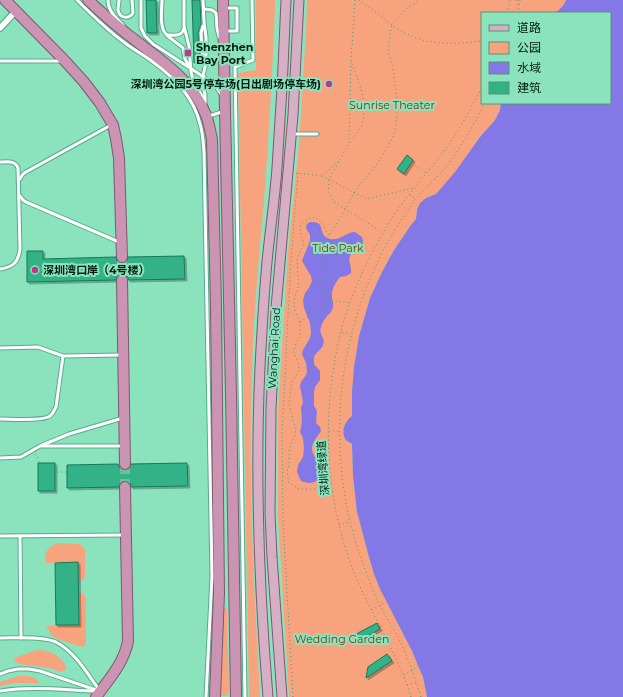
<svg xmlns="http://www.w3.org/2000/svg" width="623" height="697" viewBox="0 0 623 697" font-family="Montserrat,'Noto Sans SC',sans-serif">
	<defs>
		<filter id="shadow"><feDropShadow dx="2" dy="2" stdDeviation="0" flood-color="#0004"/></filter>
	</defs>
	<rect width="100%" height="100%" fill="#8be3be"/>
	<g fill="#f7a47e">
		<path d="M256 0H275V11C272 75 269 138 264 201 259 259 253 318 252 376 248 483 254 590 260 697H249L238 73 256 70Z"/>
		<path d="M307 0H566V2L560 10 555 13H482V103H501L500 110 495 120 480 137 456 172 436 194 426 198 417 210 416 219 411 225 394 250 381 274 370 298 359 336 354 367 352 392V416C345 421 340 432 346 440 348 441 350 442 352 444L353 476 357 512 369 557 374 574 380 589 412 651 419 668 423 677 427 697H289L278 516V411L288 252 299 144 306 31Z"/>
		<path d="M58 543 80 544 85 549V576C84 580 82 581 78 581L77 562 45 563C45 551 47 547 58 543Z"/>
		<polygon points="78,591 84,594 86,599 86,642 84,647 75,645 53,637 46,626 79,625"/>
		<polygon points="226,608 227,609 229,691 228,695 225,696 220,695 219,693 224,609"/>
		<path d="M40 650C52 652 60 655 66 666V670L61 672 49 668 19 664 15 661 14 658 34 651Z"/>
		<path d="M18 676C26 676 34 675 39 682V683H14L0 686V682Z"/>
	</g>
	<g fill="#8378e5">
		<path d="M566 0H623V697H427L423 677 419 668 412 651 380 589 374 574 369 557 357 512 353 476 352 444C350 442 348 442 346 440 340 432 345 421 352 416V392L354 367 359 336 370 298 381 274 394 250 411 225 416 219 417 210 420 203 426 198 436 194 455 172 480 137 495 120 500 110 501 103H610V13H555C559 10 565 5 566 0Z"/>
		<path d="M310 222C328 221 316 235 330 239 340 241 346 232 355 232L362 237C366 250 356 246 351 254 347 261 352 266 351 273L346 276 340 277C336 282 331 289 332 297 332 300 334 303 333 306 333 312 328 314 325 319 323 321 322 324 321 327 318 334 326 338 323 345 322 349 316 352 314 357V364L320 371V380L315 387 314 392V406L317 411 316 423 320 427 321 431C318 436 313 441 312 447 310 458 332 472 316 481 311 484 307 483 301 481L297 472 298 465 303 457 304 448 303 438 300 432 302 422 301 408 303 402 300 386 301 382 306 375 307 371 306 363 302 354 303 350 310 338 311 333 310 323 304 308 303 300 305 293 309 288 312 281 311 276 302 261 303 258 310 241V235L306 228 307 224Z"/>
	</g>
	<g fill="#33b286" stroke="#147858" filter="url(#shadow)">
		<polygon points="146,0 156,0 157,33 147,33"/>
		<polygon points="192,0 200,0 201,24 198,33 199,52 203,63 194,63"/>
		<rect x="231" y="44" width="16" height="6"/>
		<polygon points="407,155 413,160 404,174 397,169"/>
		<polygon points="27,251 43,251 43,259 116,257 117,261 122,263 126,262 128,257 184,256 185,279 128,280 128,277 125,275 122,274 117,277 116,280 27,282"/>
		<rect x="38" y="463" width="17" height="28"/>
		<polygon points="187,463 188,486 131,487 130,483 125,481 121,482 119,487 67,488 67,465 118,464 119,467 122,469 125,470 130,467 131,464"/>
		<polygon points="78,562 79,625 56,625 55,563"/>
		<polygon points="377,623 380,629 357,642 356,637 358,633"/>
		<polygon points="387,654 392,661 366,678 368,667"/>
	</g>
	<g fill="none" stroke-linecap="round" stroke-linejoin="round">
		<g stroke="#70bc9c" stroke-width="10" stroke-dasharray="10 5" stroke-linecap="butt">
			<polyline points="122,257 122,280"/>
			<polyline points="125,464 125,487"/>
		</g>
		<g stroke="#54ac89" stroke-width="5">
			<g id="service">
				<path d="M77 0C92 15 107 30 125 43 134 50 144 55 153 62 174 77 194 98 200 124 203 133 203 142 204 152L212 576 206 697"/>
				<path d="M108 0C108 11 116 18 123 25"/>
				<path d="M119 0C119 3 118 7 118 10 120 19 129 19 133 13L132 0"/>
				<polyline points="141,0 141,28 145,36 153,44 210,81 214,84 222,95"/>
				<path d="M162 0C162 9 159 27 166 34 171 40 178 43 183 48L185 59 189 66"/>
				<polyline points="184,0 184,26 189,46 191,72 194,83 204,99"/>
				<polyline points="203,0 204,22 206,37 206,63 202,80 205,95 205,103"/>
				<polyline points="225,8 237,8 237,31 226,31"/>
				<polyline points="204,9 212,10 216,13 217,28 219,37"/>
				<polyline points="203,26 201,33 202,52 206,62"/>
				<path d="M167 35C174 35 182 37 184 28"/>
				<polyline points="0,61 61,61"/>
				<polyline points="209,116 222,112"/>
				<polyline points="292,134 317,134"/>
				<path d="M0 162C7 162 15 160 18 168L20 249C18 263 13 267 0 269"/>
				<polyline points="20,179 23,174 26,172 111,125"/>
				<polyline points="20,196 23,200 26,202 119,242"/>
				<polyline points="0,348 38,347 63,356 121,355"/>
				<path d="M0 419C11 419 40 421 48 417 53 415 54 410 56 407L63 356"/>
				<polyline points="42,446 122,446"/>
				<polyline points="0,458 21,457 40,446 69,434 123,418"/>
				<polyline points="0,536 124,535"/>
				<polyline points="20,536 21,638"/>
				<path d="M0 638C15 638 42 636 56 642 75 652 87 673 99 690"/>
				<polyline points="0,674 8,671 18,669 29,669 40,671 99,691"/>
				<path d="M0 691C32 686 65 690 96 691"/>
				<polyline points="245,697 235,67 253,60 252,0"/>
			</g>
		</g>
		<g stroke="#54ac89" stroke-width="8">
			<polyline id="minor" points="0,28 16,11"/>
		</g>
		<g stroke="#7c596e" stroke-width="11">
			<g id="primary">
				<path d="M268 697C259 588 255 477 260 367 262 329 264 290 268 252 271 224 275 196 277 168 281 112 284 56 286 0"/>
				<polyline points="282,697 272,557 270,513 271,409 276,308 293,115 299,0"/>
			</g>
		</g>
		<g stroke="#7c596e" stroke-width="12">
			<g id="trunk">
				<polyline points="5,0 65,61 84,82 100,103 113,125 116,139 119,158 122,257"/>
				<path d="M88 0C103 14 119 28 135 40 164 63 192 80 206 115 209 123 210 131 212 139L216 305 219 593 215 697"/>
				<polyline points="223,0 225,111 231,394 236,697"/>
				<polyline points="122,280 125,464"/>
				<path d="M96 697C109 679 124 663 128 641L125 487"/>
			</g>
		</g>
		<g stroke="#549479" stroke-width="1" stroke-dasharray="1 3" stroke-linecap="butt">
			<polyline points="355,0 351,61 360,85 365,107 362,126 357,134 349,143 329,180 328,191 334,202 382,232"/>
			<path d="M359 0C375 10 389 25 407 34 429 46 458 44 482 41"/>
			<polyline points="517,0 518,8"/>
			<polyline points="507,13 510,0"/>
			<polyline points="518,13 520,0"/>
			<polyline points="349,143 351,62"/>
			<polyline points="411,163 426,173"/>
			<polyline points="296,173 322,176 339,161"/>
			<polyline points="322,176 367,199 414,188"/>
			<polyline points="410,195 415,199"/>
			<polyline points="328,241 338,257"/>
			<polyline points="312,251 315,249 313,246"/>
			<polyline points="336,254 339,252"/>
			<polyline points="315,285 319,283 317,279"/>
			<polyline points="332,303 337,301 350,303"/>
			<polyline points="308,312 316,324"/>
			<path d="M300 322 331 303 319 283 330 276C324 267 321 258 315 249L328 241 329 237"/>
			<polyline points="342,332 350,334"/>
			<polyline points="329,431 340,431"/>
			<polyline points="35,454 41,463 41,472 67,472"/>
			<path d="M331 489H299L289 483 287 472 289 465V451L292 441 295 436 296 428 293 421 289 403 292 381 298 373 299 365 296 358 294 350 296 343 300 337V323L294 308V300L296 293 299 286 297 260 300 252 304 244C299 229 296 222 315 217L323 224 329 236 345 210 354 192 376 166 394 135 398 108 393 69 388 50 392 24 408 7 420 0"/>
			<polyline points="339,525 350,522"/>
			<polyline points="372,610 383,603"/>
			<polyline points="404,675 418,666"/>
			<polyline points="407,685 416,683"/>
			<polyline points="293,697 283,520 282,432 291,259 298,173"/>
			<path d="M411 697C398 654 372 616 355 575 324 498 321 412 341 331 350 298 365 263 383 233 399 204 421 181 441 155 457 134 471 110 482 86"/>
			<path d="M421 697C415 677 408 658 399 639 390 623 380 607 373 590 361 560 350 529 345 497 333 423 341 348 370 279 375 269 379 257 385 247 394 232 405 213 415 200 426 186 440 176 450 162 463 143 475 123 485 103"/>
		</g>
		<use href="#service" stroke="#fff" stroke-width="3"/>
		<use href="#minor" stroke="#fff" stroke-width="5.5"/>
		<use href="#primary" stroke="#d7afc5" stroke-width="9"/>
		<use href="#trunk" stroke="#ca94b2" stroke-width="10"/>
	</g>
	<g fill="#b93c8b" stroke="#8be3be" stroke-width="1.5">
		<rect x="184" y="49" width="8" height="8" rx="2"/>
		<circle cx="329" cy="84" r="4"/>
		<circle cx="35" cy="270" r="4"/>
	</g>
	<g text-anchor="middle" stroke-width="4" stroke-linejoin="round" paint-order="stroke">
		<g font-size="11" font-weight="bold" fill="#021e13" stroke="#8be3be" text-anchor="start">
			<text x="196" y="51">Shenzhen<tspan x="196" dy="13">Bay Port</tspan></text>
			<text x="321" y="88" text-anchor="end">深圳湾公园5号停车场(日出剧场停车场)</text>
			<text x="43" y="274">深圳湾口岸（4号楼）</text>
		</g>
		<g font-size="11" fill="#7e3509" stroke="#8be3be">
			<text x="392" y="109">Sunrise Theater</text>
			<text x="338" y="252">Tide Park</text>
			<text x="342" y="643">Wedding Garden</text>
		</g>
		<g font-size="11" fill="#021e13" stroke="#8be3be">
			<text transform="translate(274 348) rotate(-87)" y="4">Wanghai Road</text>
			<text transform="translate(323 468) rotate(-94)" y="4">深圳湾绿道</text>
		</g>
	</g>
	<rect x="481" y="12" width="130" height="92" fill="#8be3be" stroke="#54947a"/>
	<rect x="489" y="25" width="20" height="6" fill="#d7afc5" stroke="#54947a"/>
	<text x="517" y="32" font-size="12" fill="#021e13">道路</text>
	<rect x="489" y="42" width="20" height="12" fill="#f7a47e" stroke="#54947a"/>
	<text x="517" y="52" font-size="12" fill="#021e13">公园</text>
	<rect x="489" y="62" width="20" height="12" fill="#8378e5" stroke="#54947a"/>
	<text x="517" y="72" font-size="12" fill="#021e13">水域</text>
	<rect x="489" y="82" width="20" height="12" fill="#33b286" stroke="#54947a"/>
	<text x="517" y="92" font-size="12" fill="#021e13">建筑</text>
</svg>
